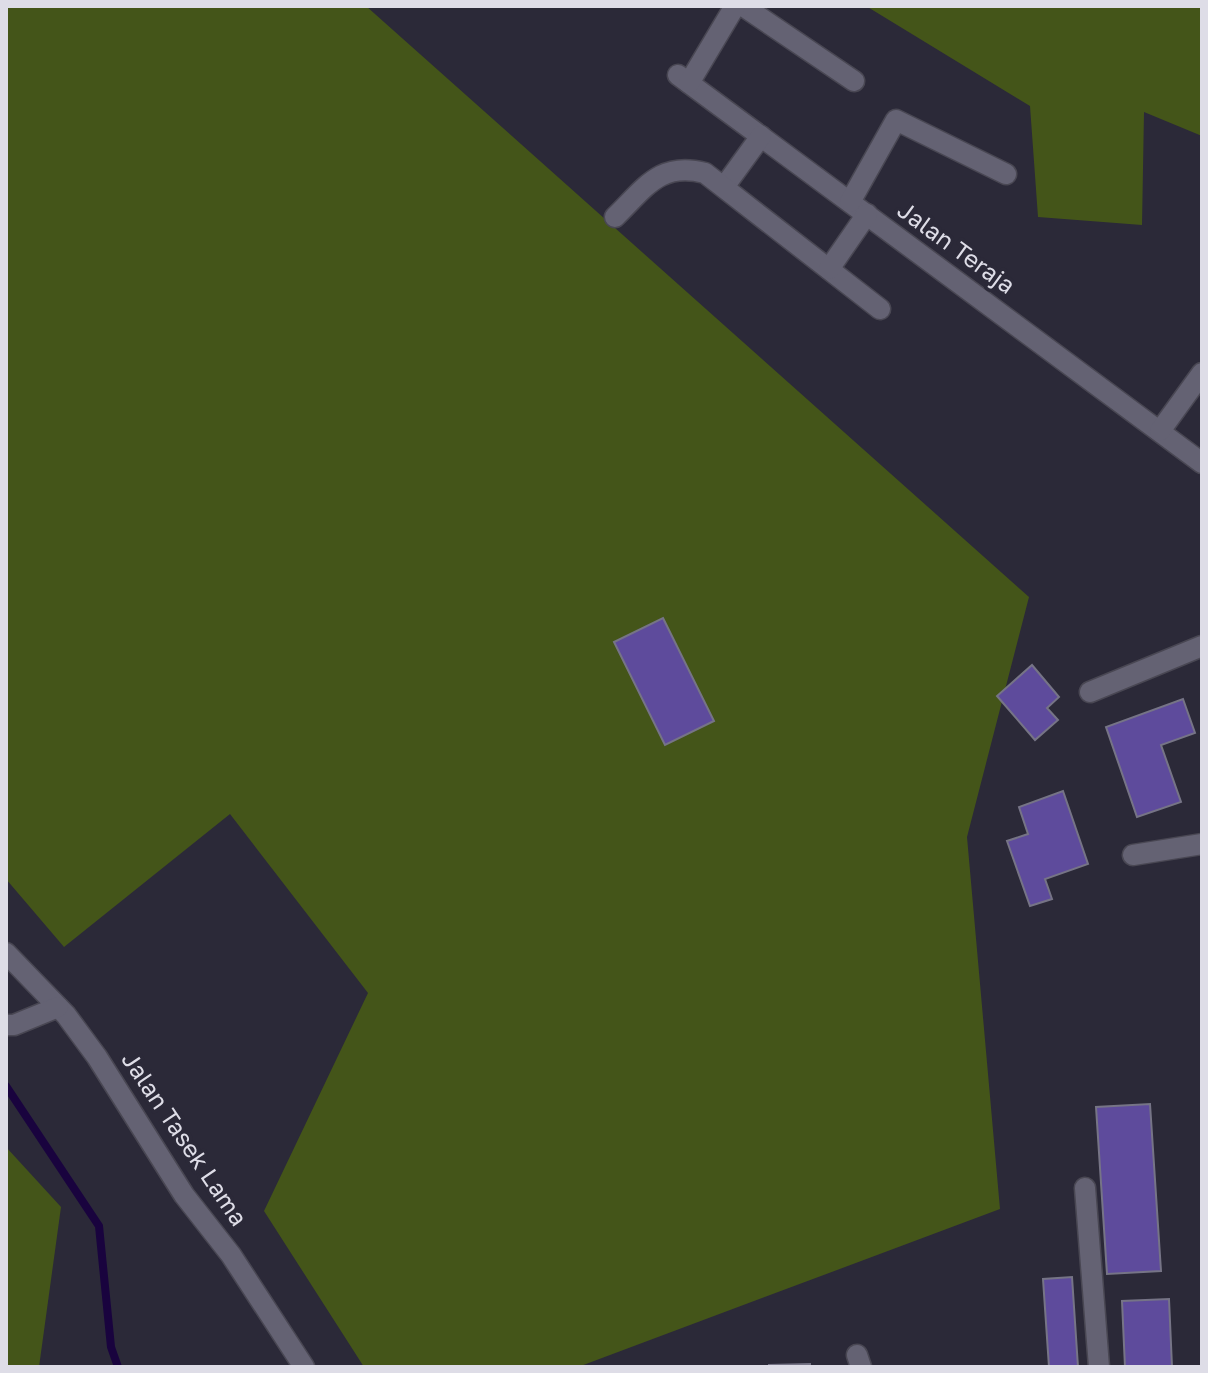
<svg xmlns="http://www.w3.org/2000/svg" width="1208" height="1373" viewBox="0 0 1208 1373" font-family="'Golos Text',sans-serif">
	<rect width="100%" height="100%" fill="#2b2938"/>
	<g fill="#445519">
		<polygon points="6,6 366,6 1029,597 967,837 1000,1209 578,1367 364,1367 264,1211 368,993 230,814 64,947 6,879"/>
		<polygon points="866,6 1202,6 1202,136 1144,112 1142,225 1038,217 1030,106"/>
		<polygon points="6,1147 61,1207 39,1367 6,1367"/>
	</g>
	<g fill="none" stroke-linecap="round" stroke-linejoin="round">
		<polyline stroke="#19033e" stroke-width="8" points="6,1086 99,1226 111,1347 118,1367"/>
	</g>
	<g fill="#5e4b9c" stroke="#767486" stroke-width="2">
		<polygon points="663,618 714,721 665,745 614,642"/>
		<polygon points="1032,665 1059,697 1047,708 1058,720 1035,740 997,696"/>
		<polygon points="1183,699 1195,733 1161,745 1181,802 1137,817 1106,727"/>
		<polygon points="1063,791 1088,864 1045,879 1052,899 1030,906 1007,841 1028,834 1019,807"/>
		<polygon points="1150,1104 1161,1271 1107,1274 1096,1107"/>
		<polygon points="1072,1277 1078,1367 1049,1367 1043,1279"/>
		<polygon points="1169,1299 1172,1367 1125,1367 1122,1301"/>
		<polygon points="810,1364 810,1367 769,1367 769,1365"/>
	</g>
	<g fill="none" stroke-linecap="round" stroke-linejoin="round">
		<g stroke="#494753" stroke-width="23">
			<g id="minor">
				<polyline points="743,6 854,81"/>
				<polyline points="678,75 1202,463"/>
				<polyline points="689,83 735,6"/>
				<polyline points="724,187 761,136"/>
				<polyline points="850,202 896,120 1006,174"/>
				<path d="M615 217C645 188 660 161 705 173L880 309"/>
				<polyline points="829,269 867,214"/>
				<polyline points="1160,431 1202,373"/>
				<polyline points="1090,692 1202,646"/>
				<polyline points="1133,855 1202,844"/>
				<polyline points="6,953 66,1015 97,1057 184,1195 231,1255 304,1367"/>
				<polyline points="6,1025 14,1025 58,1007"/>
				<polyline points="1085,1188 1099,1367"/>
				<polyline points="857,1355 861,1367"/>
			</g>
		</g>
		<use href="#minor" stroke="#646273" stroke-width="20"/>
	</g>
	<g text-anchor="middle" stroke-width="7" stroke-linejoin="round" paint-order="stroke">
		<g font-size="24" fill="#dedde7" stroke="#2b2938">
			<text transform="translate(956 248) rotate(36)" y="8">Jalan Teraja</text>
			<text transform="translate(184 1139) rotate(56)" y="8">Jalan Tasek Lama</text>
		</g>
	</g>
	<rect width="1208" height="1373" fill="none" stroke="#dedde7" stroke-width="16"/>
</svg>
